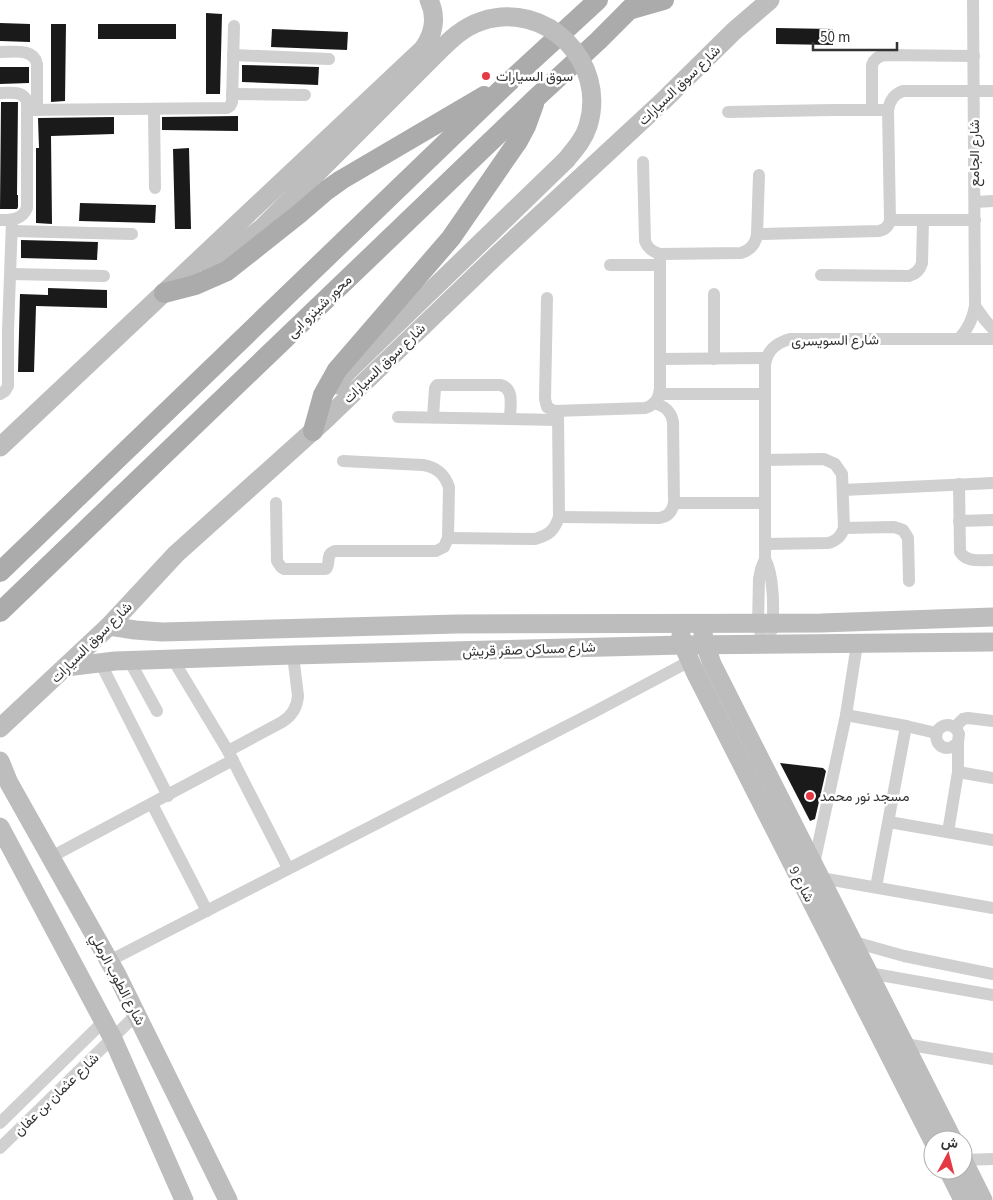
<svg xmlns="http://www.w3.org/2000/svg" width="993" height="1200" viewBox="0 0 993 1200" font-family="'Source Sans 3',Vazirmatn,sans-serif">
	<rect width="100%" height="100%" fill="#fff"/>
	<g fill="#1a1a1a">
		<polygon points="206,13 222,14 220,94 206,94"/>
		<polygon points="0,23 30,24 30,42 0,41"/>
		<polygon points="51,24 66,24 65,101 51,102"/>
		<rect x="98" y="24" width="78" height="15"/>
		<polygon points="776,28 833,29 833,45 776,44"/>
		<polygon points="272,29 348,32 347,50 271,47"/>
		<polygon points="242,65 319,67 318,85 242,82"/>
		<polygon points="0,67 29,67 29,83 0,84"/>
		<polygon points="1,102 18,102 17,195 18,195 18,207 17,209 0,209"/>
		<polygon points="238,116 238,131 162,130 162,117"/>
		<polygon points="114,117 114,134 51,136 52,224 36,223 36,148 39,148 38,118"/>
		<polygon points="189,148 191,229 175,229 173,149"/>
		<polygon points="80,203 156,205 155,223 79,221"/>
		<polygon points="21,240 98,242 97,260 21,258"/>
		<polygon points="48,288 107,290 107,308 36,306 34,372 18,372 20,294 48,295"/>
		<polygon points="780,763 823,768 826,771 815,819 810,821"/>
	</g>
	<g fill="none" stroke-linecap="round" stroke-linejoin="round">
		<g stroke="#d0d0d0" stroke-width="12">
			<path d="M0 52C13 52 34 48 37 64V110"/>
			<polyline points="233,55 329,59"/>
			<path d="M0 93C10 93 22 90 27 101V208C22 220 12 220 0 220"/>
			<polyline points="232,94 305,95"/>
			<polyline points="154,109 155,188"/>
			<polyline points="27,110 227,108 230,106 232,102 234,26"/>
			<path d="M872 110V65C874 59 878 56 885 55L974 56"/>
			<polyline points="728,112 834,110 888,110"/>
			<path d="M643 162 645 241C648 249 653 252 660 254L741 253C751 250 756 244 757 234L759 175"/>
			<polyline points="975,202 993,201"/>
			<polyline points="890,220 975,220"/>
			<polyline points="12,231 132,234"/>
			<path d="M757 234 879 231C885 230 889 226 890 220L888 110C890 100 894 94 903 91H993"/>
			<polyline points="610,265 660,265"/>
			<polyline points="11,274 104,276"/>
			<path d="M821 275 909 276C916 274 920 270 922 263L923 220"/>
			<polyline points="714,294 714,359"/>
			<path d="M547 298 545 399 547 407 554 411 645 408C655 405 659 399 660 388V254"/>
			<polyline points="975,306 985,320 993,329"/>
			<path d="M959 339C968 329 973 319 975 306L973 0"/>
			<polyline points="660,359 766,358"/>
			<polyline points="0,394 5,391 8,386 8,331 12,220"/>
			<polyline points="659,394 765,394"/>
			<polyline points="398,417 558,420"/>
			<path d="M433 417 435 388 437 385H500C515 388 510 407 510 419"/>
			<path d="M765 460 824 459 835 464 842 474 844 528C841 537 836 541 828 543L765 544"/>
			<path d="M959 484 960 552C967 563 981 560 993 560"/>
			<polyline points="843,490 993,483"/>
			<path d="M276 503 277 561 281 567 284 569H326C331 563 325 554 335 551H436L444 547 448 538 449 487C444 473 436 467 423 465L343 461"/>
			<polyline points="674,503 765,503"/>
			<path d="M559 517 659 518C668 517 672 512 674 503L673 422C671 411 665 406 654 403"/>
			<polyline points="959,521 993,520"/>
			<polyline points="844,528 894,527 903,530 908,538 909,581"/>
			<path d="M448 538 535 539C549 535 554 531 559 517L558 411"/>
			<path d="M765 559C774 575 774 611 772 630"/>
			<path d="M767 644 761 635 758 624 759 579 761 569 765 559V365C767 350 776 343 790 339H993"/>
			<polyline points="172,658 228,751 288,868"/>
			<polyline points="129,660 157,711"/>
			<polyline points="100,662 168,796"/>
			<polyline points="846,715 906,726 936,733"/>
			<polyline points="955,727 963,719 968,718 993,721"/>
			<path d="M228 751 282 722C292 716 297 708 298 696L293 655"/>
			<polyline points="958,772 993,778"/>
			<polyline points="152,804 207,911"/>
			<polyline points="889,822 993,840"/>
			<path d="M948 832 958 772V742L959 734C955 724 945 722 938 730 931 745 948 755 958 742"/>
			<polyline points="51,857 233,760"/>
			<polyline points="814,864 846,715 857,644"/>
			<polyline points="821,878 993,908"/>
			<polyline points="876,887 906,726"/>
			<polyline points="854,942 904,956 993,974"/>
			<polyline points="109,961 594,712 690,661"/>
			<polyline points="869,973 993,995"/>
			<polyline points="905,1044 993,1059"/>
			<polyline points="0,1123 103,1022"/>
			<polyline points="0,1148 137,1014"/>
			<polyline points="963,1160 993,1159"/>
		</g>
		<g stroke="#bdbdbd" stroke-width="19">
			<path d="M202 262C224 255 244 243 262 228L434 56"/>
			<polyline points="337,385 346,373 566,160"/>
			<path d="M0 447 423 49C434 34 437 17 429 0"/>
			<polyline points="109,626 135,630 162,632 457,624 821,623 993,617"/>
			<polyline points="703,633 705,644 712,664 953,1140"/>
			<polyline points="681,635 683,645 695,672 933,1141"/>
			<polyline points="66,667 115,661 293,655 683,645 993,642"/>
			<polyline points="0,728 109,626 176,554 324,421 497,255 662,102 734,31 770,0"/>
			<polyline points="0,761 9,783 117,975 228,1200"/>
			<polyline points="0,827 113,1039 184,1200"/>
			<polyline points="963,1160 983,1200"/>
			<polyline points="948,1170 963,1200"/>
		</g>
		<g stroke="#ababab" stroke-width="20">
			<polyline points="629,10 664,0"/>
			<polyline points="164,293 195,285 227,271 299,214 327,190 341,180 484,96"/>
			<polyline points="313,431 323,395 337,370 451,238 518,141 526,126 534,104"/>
			<polyline points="0,572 511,80 598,0"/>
			<polyline points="0,612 536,98 598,41 639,0"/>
		</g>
		<path stroke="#bdbdbd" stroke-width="19" d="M436 54C450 40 463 27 482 21 546 0 608 62 588 126 584 139 575 149 566 160"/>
	</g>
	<g fill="#e63946" stroke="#fff" stroke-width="2">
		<circle cx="486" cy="76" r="5"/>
		<circle cx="810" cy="796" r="5"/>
	</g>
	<g text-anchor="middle" stroke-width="5" stroke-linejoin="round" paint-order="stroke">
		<g font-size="14" fill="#333" stroke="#fff" text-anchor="start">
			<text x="496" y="81">سوق السيارات</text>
			<text x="820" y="801">مسجد نور محمد</text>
		</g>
		<g font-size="14" fill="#333" stroke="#fff">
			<text transform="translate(679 85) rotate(-44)" y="5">شارع سوق السيارات</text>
			<text transform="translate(974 153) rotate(-90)" y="5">شارع الجامع</text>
			<text transform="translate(319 306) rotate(-44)" y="5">محور شينزو ابى</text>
			<text transform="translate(835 340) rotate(-1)" y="5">شارع السويسرى</text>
			<text transform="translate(384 363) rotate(-44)" y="5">شارع سوق السيارات</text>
			<text transform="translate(91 642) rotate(-45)" y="5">شارع سوق السيارات</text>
			<text transform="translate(529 649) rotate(-2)" y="5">شارع مساكن صقر قريش</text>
			<text transform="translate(802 884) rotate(63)" y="5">شارع 9</text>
			<text transform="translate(118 979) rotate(62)" y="5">شارع الطوب الرملي</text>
			<text transform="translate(56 1094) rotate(-44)" y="5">شارع عثمان بن عفان</text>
		</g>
	</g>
	<g transform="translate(948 1155) rotate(7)"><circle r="24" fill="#ffffff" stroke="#adadad"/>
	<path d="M0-4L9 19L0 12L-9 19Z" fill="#e63946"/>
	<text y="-8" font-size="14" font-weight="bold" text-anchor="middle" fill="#333333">ش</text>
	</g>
	<path d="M813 42v8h84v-8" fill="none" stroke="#333333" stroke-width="2.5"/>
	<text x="820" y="42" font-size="15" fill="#333333" stroke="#ffffff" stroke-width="4" paint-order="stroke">50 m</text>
</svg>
